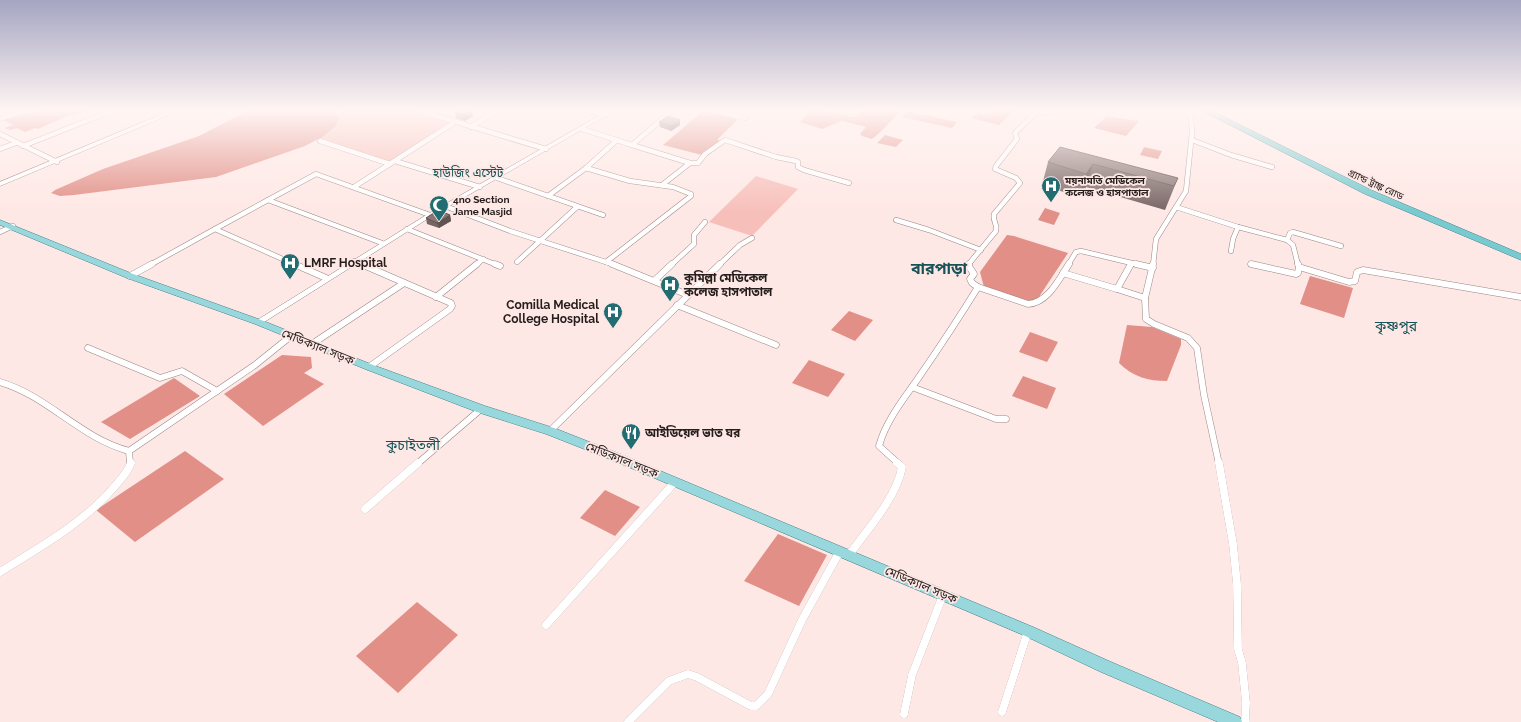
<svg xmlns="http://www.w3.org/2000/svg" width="1521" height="722" viewBox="0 0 1521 722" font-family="Raleway,'Noto Sans Bengali',sans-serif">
	<rect width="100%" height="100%" fill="#fee8e5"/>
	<g fill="#f7bfba">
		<path d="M341 110H415L453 123 390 162 320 138C329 133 337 128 341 117L339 113Z"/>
		<polygon points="756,176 798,189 752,236 709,222"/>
	</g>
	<g fill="#e18f87">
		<polygon points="43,110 88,110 76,115 67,116 38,129 35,128 25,132 17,128 11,130 4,128 13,125 3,120"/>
		<polygon points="249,110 333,110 340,118 335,127 324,136 305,146 216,177 74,195 60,196 51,193 55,190 103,169 199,136"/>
		<path d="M812 110H823L853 117 856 116 862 110H902C891 120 883 131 872 139L862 136 860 134 866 127 842 121 822 129 800 122Z"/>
		<polygon points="993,110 1015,110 999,125 971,118 978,112 988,114"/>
		<polygon points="703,111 736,119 736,121 718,139 719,141 702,155 663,145"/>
		<polygon points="907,111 957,122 952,128 902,117"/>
		<polygon points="1107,116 1139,121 1126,136 1094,128"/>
		<polygon points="885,135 903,140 896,147 877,143"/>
		<polygon points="1144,147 1162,151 1158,159 1140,155"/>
		<polygon points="1045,208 1060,213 1054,225 1038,220"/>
		<polygon points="1007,235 1014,236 1068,253 1033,306 985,291 980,272"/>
		<polygon points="1310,276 1353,288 1344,318 1300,304"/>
		<polygon points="849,311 873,320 855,341 831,330"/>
		<path d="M1127 325 1152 327 1181 339V345L1167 381C1148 381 1133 377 1119 363Z"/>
		<polygon points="1030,332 1058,342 1047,362 1019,352"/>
		<polygon points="282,355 311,357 312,368 304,373 324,384 263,426 224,394"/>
		<polygon points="809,360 845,374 828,397 792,383"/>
		<polygon points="1023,376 1056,388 1047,409 1012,396"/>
		<polygon points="174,378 200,396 130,439 101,422"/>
		<polygon points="185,451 224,479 135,542 96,510"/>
		<polygon points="605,490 640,507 615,536 580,518"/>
		<polygon points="778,534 827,555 799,606 744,581"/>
		<polygon points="417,602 458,635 398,693 356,656"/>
	</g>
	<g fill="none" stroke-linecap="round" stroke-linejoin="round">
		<g stroke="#9a8684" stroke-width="5.5">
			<g id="minor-far2">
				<polyline points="417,110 546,149"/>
				<polyline points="587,110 606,115"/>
				<polyline points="711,110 745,118"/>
				<polyline points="843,110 852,112 857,110"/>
				<polyline points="0,119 25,110"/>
				<polyline points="471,127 497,110"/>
				<polyline points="582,129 632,145 673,110"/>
				<polyline points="0,134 57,162"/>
				<polyline points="1192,140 1231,155 1272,167"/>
				<polyline points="320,141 390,164"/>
				<polyline points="632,145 690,163 662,185"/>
				<polyline points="23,146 114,110"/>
				<polyline points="0,149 16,143"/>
				<polyline points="395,161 480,187"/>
				<polyline points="690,163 698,163 705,154 725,140 776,157 796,161 798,162 798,167 804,170 849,183"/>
				<polyline points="586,168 630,181 673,187 691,194 691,196 606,262"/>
				<polyline points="497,178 603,215"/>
				<polyline points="354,187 455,122"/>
				<polyline points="548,196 586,168 617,140"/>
				<polyline points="268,200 316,174 430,215"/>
				<polyline points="445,206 510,231 615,265"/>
				<polyline points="1176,207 1238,227 1287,240 1293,245 1298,265"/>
				<polyline points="896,220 929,230 981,250"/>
				<polyline points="215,229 268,200 382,243"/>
				<polyline points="407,229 497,265"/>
				<polyline points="0,232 13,226"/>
				<polyline points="1287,240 1290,233 1293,232 1341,246"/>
				<polyline points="1231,251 1233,239 1238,227"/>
				<polyline points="354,261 363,265"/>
				<polyline points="517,262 577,207"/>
				<polyline points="1251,264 1255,265"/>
				<polyline points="150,265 215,229 296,265"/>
				<polyline points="476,265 483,259"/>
				<polyline points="671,265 694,244 694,235 705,222"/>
				<polyline points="719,265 740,245 752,238"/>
				<path d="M968 265 996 231C998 225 992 220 994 214L1020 183 1016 178 995 169 996 166 1017 139 1015 133 1036 112H1052L1056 110"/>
				<polyline points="1068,265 1076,252 1081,251 1140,265"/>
				<polyline points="1131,265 1132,263"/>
				<polyline points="1153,265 1156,239 1186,191 1192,133 1191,116 1188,110"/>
			</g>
		</g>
		<g stroke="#9a8684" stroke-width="7">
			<g id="minor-far1">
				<polyline points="294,264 326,278"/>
				<polyline points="361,264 451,303 452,306 450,309 369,367"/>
				<polyline points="495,264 500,266"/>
				<polyline points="612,264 688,295"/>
				<polyline points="1131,264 1117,289 1145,298"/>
				<polyline points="1136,264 1153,268"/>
				<polyline points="1153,264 1145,298 1146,319 1154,324 1188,338 1197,348 1204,395 1219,464"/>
				<polyline points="1251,264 1296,274 1298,273 1299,267"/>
				<polyline points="1298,264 1299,267 1349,282 1355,281 1357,272 1363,270 1521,297"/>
				<polyline points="1063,273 1117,289"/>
				<polyline points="130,276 152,264"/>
				<polyline points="655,280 672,264"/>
				<path d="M978 287 1028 304C1048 303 1059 279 1069 264"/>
				<polyline points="436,297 477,264"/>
				<polyline points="677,305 776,345"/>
				<polyline points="312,344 404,283"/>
				<polyline points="88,348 160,378 182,371 217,391"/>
				<path d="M0 382C48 396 80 438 129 451L255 365 291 336"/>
				<polyline points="912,387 996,419 1006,419"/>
				<polyline points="550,431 720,264"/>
				<polyline points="129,451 130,464"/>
				<polyline points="417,464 481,409"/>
				<path d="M899 464 879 446C886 420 904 399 919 377 939 348 959 318 978 287L972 283 970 279 974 274 968 265 969 264"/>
			</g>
		</g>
		<g stroke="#9a8684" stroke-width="8">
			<g id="minor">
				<polyline points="1219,463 1233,544 1237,584 1238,649 1242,663 1246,703 1245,722"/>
				<polyline points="365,509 418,463"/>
				<path d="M849 555C867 530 897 497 902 467L897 463"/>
				<path d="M0 572C40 547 84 523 115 486 121 479 128 472 131 463"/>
				<polyline points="546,625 675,482"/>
				<polyline points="1002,712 1028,631"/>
				<polyline points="904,714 912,675 943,595"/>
				<polyline points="628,722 669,681 688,674 697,677 751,706 756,706 768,694 802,620 840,551"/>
			</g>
		</g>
		<g stroke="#9a8684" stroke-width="1">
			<polygon id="tertiary" points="609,110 616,110 432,216 261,324 258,324 254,322 428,214"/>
		</g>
		<g stroke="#9a8684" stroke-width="1">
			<polygon id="secondary" points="172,110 181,110 0,186 0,182"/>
		</g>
		<g stroke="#448489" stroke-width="1">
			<polygon id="primary" points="0,220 133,274 261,320 373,365 485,406 554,428 620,454 1033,627 1111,662 1240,717 1242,722 1218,722 1101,672 1023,635 612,460 546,434 477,412 365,369 255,324 127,278 0,225"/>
		</g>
		<g stroke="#448489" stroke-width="1">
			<polygon id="trunk" points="1201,110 1210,110 1371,190 1521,254 1521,260 1365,194"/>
		</g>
		<use href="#minor-far2" stroke="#fff" stroke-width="4.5"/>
		<use href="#minor-far1" stroke="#fff" stroke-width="6"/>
		<use href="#minor" stroke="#fff" stroke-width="8"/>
		<use href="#tertiary" fill="#fff" fill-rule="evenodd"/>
		<use href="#secondary" fill="#fff" fill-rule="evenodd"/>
		<use href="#primary" fill="#98d7dc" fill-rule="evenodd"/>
		<use href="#trunk" fill="#76cad0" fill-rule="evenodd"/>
	</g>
	<g fill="#776564">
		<polygon points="472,111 473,116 465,121 456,118 455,113"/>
		<polygon points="659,122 680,125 671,131 660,127"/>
		<polygon points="1060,147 1178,178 1165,210 1086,187 1079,197 1042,185 1048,162"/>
		<polygon points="450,215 451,221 439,228 427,224 426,218"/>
	</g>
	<g fill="#615351">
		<polygon points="472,111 473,116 465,121 464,115"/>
		<polygon points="680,120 680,125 671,131 671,126"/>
		<polygon points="1093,164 1086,187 1079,197 1086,174"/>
		<polygon points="450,215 451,221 439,228 437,223"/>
	</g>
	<g fill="#8a7674" stroke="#615351">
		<polygon points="459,110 470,110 472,111 464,115 455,113"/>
		<polygon points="668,116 680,120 671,126 659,122"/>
		<polygon points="1060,147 1178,178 1174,186 1093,164 1086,174 1048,162"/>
		<polygon points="438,210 450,215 437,223 426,218"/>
	</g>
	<linearGradient id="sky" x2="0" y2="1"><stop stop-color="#a5a5c1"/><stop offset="0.52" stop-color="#fff5f3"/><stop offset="1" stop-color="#fff5f3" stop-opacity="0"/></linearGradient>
	<rect width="1521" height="212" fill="url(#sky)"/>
	<defs>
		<g id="hospital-pin" transform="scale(1)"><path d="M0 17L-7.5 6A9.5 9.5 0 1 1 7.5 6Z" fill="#216d72" stroke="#fee8e5"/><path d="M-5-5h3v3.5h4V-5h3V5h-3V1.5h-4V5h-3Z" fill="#fff"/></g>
		<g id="mosque-pin" transform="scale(1)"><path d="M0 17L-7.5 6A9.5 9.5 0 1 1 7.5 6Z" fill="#216d72" stroke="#fee8e5"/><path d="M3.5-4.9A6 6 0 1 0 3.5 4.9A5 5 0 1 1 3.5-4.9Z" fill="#fff"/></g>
		<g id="restaurant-pin" transform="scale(1)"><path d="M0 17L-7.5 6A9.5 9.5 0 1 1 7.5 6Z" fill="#216d72" stroke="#fee8e5"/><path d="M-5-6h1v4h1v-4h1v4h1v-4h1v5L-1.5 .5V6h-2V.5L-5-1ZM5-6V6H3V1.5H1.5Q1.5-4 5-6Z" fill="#fff"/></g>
	</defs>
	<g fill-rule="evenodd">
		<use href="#hospital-pin" x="1051" y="186"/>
		<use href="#mosque-pin" x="439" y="205"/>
		<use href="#hospital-pin" x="290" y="263"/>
		<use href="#hospital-pin" x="670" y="285"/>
		<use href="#hospital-pin" x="613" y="312"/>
		<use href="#restaurant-pin" x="631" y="433"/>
	</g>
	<g text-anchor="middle" stroke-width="3.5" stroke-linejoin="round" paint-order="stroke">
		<g font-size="10" font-weight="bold" fill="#251d1c" stroke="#fee8e5" text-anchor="start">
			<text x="1065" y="184">ময়নামতি মেডিকেল<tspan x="1065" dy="12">কলেজ ও হাসপাতাল</tspan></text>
			<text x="453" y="203">4no Section<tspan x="453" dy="12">Jame Masjid</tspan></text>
		</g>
		<g font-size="10" fill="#251d1c" stroke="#fee8e5">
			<text transform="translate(1376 184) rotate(25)" y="4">গ্র্যান্ড ট্রাঙ্ক রোড</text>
		</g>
		<g font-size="12" fill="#165257" stroke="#fee8e5">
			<text x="468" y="177">হাউজিং এস্টেট</text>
		</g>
		<g font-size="12" font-weight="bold" fill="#251d1c" stroke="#fee8e5" text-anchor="start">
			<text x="304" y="267">LMRF Hospital</text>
			<text x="684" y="282">কুমিল্লা মেডিকেল<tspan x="684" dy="14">কলেজ হাসপাতাল</tspan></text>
			<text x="599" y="309" text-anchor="end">Comilla Medical<tspan x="599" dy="14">College Hospital</tspan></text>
			<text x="645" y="437">আইডিয়েল ভাত ঘর</text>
		</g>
		<g font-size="12" fill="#251d1c" stroke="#fee8e5">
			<text transform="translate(318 347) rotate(22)" y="4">মেডিক্যাল সড়ক</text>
			<text transform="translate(622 460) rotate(22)" y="4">মেডিক্যাল সড়ক</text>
			<text transform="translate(921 585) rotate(23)" y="4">মেডিক্যাল সড়ক</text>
		</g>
		<g font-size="14" fill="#165257" stroke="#fee8e5">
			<text x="1396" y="331">কৃষ্ণপুর</text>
			<text x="413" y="450">কুচাইতলী</text>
		</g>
		<g font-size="16" font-weight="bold" fill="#165257" stroke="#fee8e5">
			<text x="939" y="274">বারপাড়া</text>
		</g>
	</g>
</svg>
